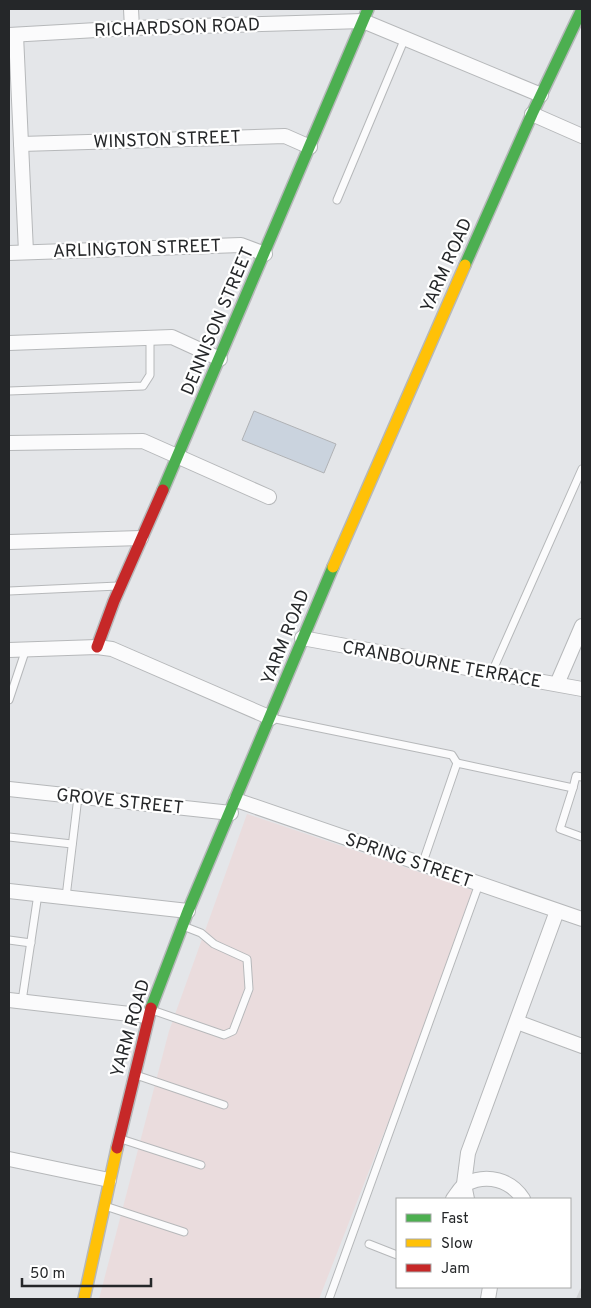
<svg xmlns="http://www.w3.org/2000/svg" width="591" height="1308" viewBox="0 0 591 1308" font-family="Overpass,sans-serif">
	<rect width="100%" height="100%" fill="#e4e6e9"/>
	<polygon fill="#eadcdd" points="247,814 478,892 319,1299 99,1299 169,1031"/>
	<polygon fill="#cad3de" stroke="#b0b2b5" points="254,411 336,444 324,473 242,440"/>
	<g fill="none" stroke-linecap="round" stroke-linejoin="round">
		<g stroke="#b6b8ba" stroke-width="9">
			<g id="lane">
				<polyline points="337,200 405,38"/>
				<polyline points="9,391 143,386 150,375 150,338"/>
				<polyline points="9,591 118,586"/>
				<polyline points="492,672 582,469"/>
				<polyline points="9,700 26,649"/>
				<polyline points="271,718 452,755 457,763"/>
				<polyline points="573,788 576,776 582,777"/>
				<polyline points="9,837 72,844"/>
				<polyline points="422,865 457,763 573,788 560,829 582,837"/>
				<polyline points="66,897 78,797"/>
				<polyline points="9,940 31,943"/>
				<polyline points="22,1001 38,894"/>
				<polyline points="152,1010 224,1035 233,1031 249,989 247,959 214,944 201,933 183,926"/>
				<polyline points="136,1075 224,1105"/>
				<polyline points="121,1139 201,1165"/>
				<polyline points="105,1206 184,1232"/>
				<polyline points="369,1244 397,1255"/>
				<polyline points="329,1299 479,884"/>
			</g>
		</g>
		<g stroke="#b6b8ba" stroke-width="16">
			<g id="street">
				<polyline points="131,9 132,28"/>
				<polyline points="9,35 132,28 363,21 541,95"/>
				<polyline points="16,35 26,252"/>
				<polyline points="532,114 582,136"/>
				<polyline points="21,144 285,136 310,147"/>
				<polyline points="9,253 241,245 265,254"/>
				<polyline points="9,343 172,337 220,359"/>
				<polyline points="9,443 143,441 269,497"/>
				<polyline points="9,542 141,538"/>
				<polyline points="302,638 582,689"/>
				<polyline points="9,650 97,647 112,649 271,718"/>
				<polyline points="557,684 582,626"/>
				<polyline points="9,789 231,813"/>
				<polyline points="236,800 582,919"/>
				<polyline points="9,891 188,911"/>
				<polyline points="9,1000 147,1016"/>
				<polyline points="517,1022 582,1046"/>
				<polyline points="9,1159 109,1180"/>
				<path d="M453 1199C457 1194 461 1186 466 1184 487 1173 511 1180 523 1199"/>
				<polyline points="467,1199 464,1184 468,1153 557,911"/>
				<polyline points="488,1299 490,1287"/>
			</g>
		</g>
		<g stroke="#b6b8ba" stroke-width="14">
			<g id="fast">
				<polyline points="465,265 532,114 582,9"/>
				<polyline points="163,490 368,9"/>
				<polyline points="151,1008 188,911 333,567"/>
			</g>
		</g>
		<g stroke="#b6b8ba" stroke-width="14">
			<g id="slow">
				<polyline points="333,567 465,265"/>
				<polyline points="84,1299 117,1148"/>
			</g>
		</g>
		<g stroke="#b6b8ba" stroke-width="14">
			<g id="jam">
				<polyline points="97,647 114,601 163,490"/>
				<polyline points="117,1148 151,1008"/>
			</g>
		</g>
		<use href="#lane" stroke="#fbfbfc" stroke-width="7"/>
		<use href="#street" stroke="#fbfbfc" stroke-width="14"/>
		<use href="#fast" stroke="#4caf50" stroke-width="11"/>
		<use href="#slow" stroke="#ffc107" stroke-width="11"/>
		<use href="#jam" stroke="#c62828" stroke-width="11"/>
		<polyline stroke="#d1d2d4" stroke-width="4" points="578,1299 582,1290"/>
	</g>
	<g text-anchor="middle" stroke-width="4.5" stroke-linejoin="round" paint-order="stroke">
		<g font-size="18" fill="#252729" stroke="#fff">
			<text transform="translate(177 27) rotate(-2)" y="6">RICHARDSON ROAD</text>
			<text transform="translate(167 139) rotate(-2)" y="6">WINSTON STREET</text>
			<text transform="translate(137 248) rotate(-2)" y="6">ARLINGTON STREET</text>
			<text transform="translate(446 265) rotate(-66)" y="6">YARM ROAD</text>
			<text transform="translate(217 321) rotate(-67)" y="6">DENNISON STREET</text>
			<text transform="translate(285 637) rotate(-68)" y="6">YARM ROAD</text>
			<text transform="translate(442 664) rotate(10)" y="6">CRANBOURNE TERRACE</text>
			<text transform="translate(120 801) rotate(6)" y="6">GROVE STREET</text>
			<text transform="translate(409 860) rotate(19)" y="6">SPRING STREET</text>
			<text transform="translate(130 1028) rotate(-74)" y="6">YARM ROAD</text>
		</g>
	</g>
	<rect width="591" height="1308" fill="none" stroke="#252729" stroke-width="20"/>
	<rect x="396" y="1198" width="175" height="90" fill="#ffffff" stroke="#a8a9a9"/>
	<rect x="406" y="1214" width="25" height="8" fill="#4caf50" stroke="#a8a9a9"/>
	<text x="441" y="1223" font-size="15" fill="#252729">Fast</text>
	<rect x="406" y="1239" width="25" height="8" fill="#ffc107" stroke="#a8a9a9"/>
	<text x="441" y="1248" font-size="15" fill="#252729">Slow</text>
	<rect x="406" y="1264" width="25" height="8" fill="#c62828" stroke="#a8a9a9"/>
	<text x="441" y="1273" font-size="15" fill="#252729">Jam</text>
	<path d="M22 1278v8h129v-8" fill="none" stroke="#252729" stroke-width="2.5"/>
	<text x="30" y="1278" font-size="15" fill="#252729" stroke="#ffffff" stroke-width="4" paint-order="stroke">50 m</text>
</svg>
